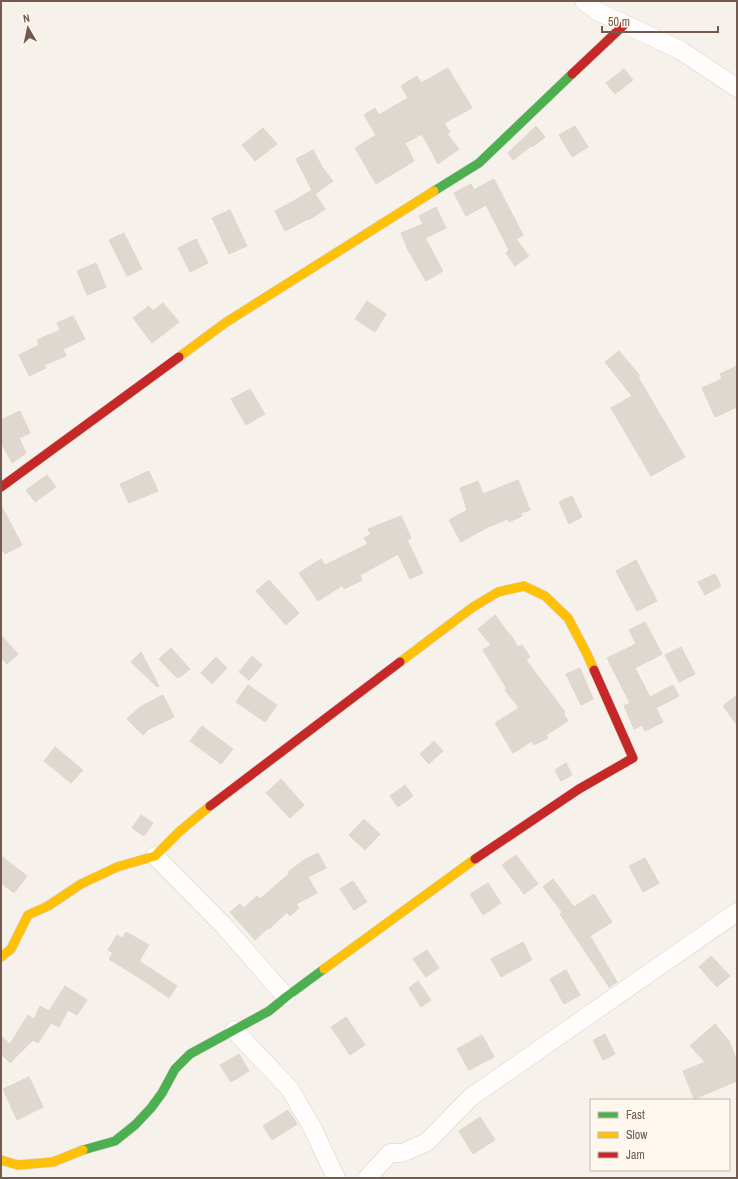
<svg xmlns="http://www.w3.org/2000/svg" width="738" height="1179" viewBox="0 0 738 1179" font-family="'Archivo Narrow',sans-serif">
	<rect width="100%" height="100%" fill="#f6f2eb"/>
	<g fill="#dfd8d1" stroke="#ded5ce">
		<polygon points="448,68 472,108 444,123 450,132 447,134 459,149 438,164 422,134 405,143 414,161 376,184 355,148 376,135 364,115 375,108 379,115 408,98 401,86 417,76 421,83"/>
		<polygon points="624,69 633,80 615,94 606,83"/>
		<polygon points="536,126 545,137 532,147 531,146 513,160 508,153"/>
		<polygon points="575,126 588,147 572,157 559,135"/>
		<polygon points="263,128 277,144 255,161 242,145"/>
		<polygon points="313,150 322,167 333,181 315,194 325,209 309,220 308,219 285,231 275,211 290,203 312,190 296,159"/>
		<polygon points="494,179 523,235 516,239 529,256 515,266 506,253 509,250 486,205 466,216 454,193 471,184 474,190"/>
		<polygon points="436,207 446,228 425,238 443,271 426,281 408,250 401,233 423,224 419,216"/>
		<polygon points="230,210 247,246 229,254 212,218"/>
		<polygon points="124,233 142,269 127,276 109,240"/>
		<polygon points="196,239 208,263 190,272 178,248"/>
		<polygon points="96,263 106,287 87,295 77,271"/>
		<polygon points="367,301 386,314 375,332 355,319"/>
		<polygon points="163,303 179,322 152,343 133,318 149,306 153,311"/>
		<polygon points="73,316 85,339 63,349 66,356 44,365 46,368 29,376 19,355 39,345 37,340 60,330 57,323"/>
		<polygon points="619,351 640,376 638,377 685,457 651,476 611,408 632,396 605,362"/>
		<polygon points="737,366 737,407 715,417 702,388 722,379 720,374"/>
		<polygon points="250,389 265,414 246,425 231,399"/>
		<polygon points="20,411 30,433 19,438 26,453 12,463 1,442 1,420"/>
		<polygon points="149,471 158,491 129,503 120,484"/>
		<polygon points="47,475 56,487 35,502 26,490"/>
		<polygon points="518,480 530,510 521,513 522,516 509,522 508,519 488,527 461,542 449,520 467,510 460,488 478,481 483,494"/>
		<polygon points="572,496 582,517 569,524 559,502"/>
		<polygon points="1,505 22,545 5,554 1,547"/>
		<polygon points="401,516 411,538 407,540 423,573 410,579 398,554 360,575 362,580 344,589 343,585 318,601 299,573 321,559 325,565 368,544 364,538 371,534 368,529"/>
		<polygon points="636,560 657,601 637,611 616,571"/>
		<polygon points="715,574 721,586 705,595 698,582"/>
		<polygon points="269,580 299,613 286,625 256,591"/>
		<polygon points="495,615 509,634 510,634 518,647 522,645 530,657 526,660 565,712 563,713 568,721 546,735 548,738 534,745 532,741 513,753 495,723 519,708 505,690 507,689 483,650 491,645 478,629"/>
		<polygon points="645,622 662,654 635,668 650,697 673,685 679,696 656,708 663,722 645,731 642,725 634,729 624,706 630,703 607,658 636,644 629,630"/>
		<polygon points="1,635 18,654 7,664 1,657"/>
		<polygon points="681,647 695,674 679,682 665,655"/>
		<polygon points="171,648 190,669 180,677 176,677 159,659"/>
		<polygon points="141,652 159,686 157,687 131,662"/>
		<polygon points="252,656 262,665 249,680 239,672"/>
		<polygon points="216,657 227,668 212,684 201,673"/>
		<polygon points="580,668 593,699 581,705 566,674"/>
		<polygon points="248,685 277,705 265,722 236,702"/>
		<polygon points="163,695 174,717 149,729 143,735 127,719 140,707"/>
		<polygon points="737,695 737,725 723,706"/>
		<polygon points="202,726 233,749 221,764 190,741"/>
		<polygon points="434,741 443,751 429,764 420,754"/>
		<polygon points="55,747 83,770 71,783 44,761"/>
		<polygon points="566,763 572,775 561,781 555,770"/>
		<polygon points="281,779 304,805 290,818 266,793"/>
		<polygon points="405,785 413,796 398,807 390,796"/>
		<polygon points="141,815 153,823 144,836 132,828"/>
		<polygon points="364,819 380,834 365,850 349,835"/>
		<polygon points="318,853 326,868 308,877 317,893 296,904 299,908 290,916 287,912 269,929 268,928 255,940 230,912 240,904 244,908 257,896 260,899 289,874 288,872 304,860"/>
		<polygon points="516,855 538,884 524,894 502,865"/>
		<polygon points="1,856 27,876 14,893 1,883"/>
		<polygon points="645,858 659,883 643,892 629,866"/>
		<polygon points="553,879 574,907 594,894 612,922 590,936 617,982 609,987 560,914 562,912 543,887"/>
		<polygon points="353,881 367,902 354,910 340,889"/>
		<polygon points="488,883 501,903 483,915 470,894"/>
		<polygon points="126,932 149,945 139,961 177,986 169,998 143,980 109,959 113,953 108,950 117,935 122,938"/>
		<polygon points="523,942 532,960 501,977 491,959"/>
		<polygon points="427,950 439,968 426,977 413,959"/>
		<polygon points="711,956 730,976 717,987 699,967"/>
		<polygon points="566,970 580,995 564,1004 550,979"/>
		<polygon points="418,981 431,1000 421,1007 409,988"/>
		<polygon points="65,986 87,1000 77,1015 68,1010 59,1027 51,1023 38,1043 33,1040 10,1063 1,1054 1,1036 10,1044 28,1015 34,1019 40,1006 49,1011"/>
		<polygon points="346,1017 365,1045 350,1055 331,1027"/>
		<polygon points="715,1024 729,1041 737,1062 737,1081 694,1099 683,1071 705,1062 690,1046"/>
		<polygon points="605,1034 615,1054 603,1060 593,1040"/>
		<polygon points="482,1035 494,1057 469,1070 457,1049"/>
		<polygon points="239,1054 249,1071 231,1082 220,1065"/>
		<polygon points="29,1077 43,1107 17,1120 3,1089"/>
		<polygon points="288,1110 297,1124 272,1140 263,1126"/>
		<polygon points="480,1117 495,1140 473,1154 459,1131"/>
	</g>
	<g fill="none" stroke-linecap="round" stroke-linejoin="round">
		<g stroke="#d5cfc9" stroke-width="19">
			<g id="street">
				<polyline points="584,1 597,11 680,50 737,88"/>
				<polyline points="155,856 224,926 286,997"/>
				<polyline points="234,1030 290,1089 313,1129 336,1178"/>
				<polyline points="367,1178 390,1153 402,1153 427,1142 471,1097 737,912"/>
			</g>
		</g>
		<g stroke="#d5cec8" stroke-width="10">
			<g id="fast">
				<polyline points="434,191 479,163 572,74"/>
				<polyline points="83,1150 115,1141 135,1125 151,1108 162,1093 175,1069 190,1054 269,1011 286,997 324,969"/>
			</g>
		</g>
		<g stroke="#d5cec8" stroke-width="10">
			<g id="slow">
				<polyline points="179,357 225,323 434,191"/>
				<polyline points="400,662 473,607 498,592 524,586 545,596 568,618 587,654 594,670"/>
				<polyline points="1,957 11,949 28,915 48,906 81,884 117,867 155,856 180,831 210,806"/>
				<polyline points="324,969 475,859"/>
				<polyline points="1,1160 18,1165 53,1162 83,1150"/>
			</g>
		</g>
		<g stroke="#d5cec8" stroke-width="10">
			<g id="jam">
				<polyline points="572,74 625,24"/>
				<polyline points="1,487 179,357"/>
				<polyline points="210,806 400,662"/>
				<polyline points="475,859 579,789 633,758 594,670"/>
			</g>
		</g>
		<use href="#street" stroke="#fefdfc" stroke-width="18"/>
		<use href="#fast" stroke="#4caf50" stroke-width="9"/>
		<use href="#slow" stroke="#ffc107" stroke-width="9"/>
		<use href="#jam" stroke="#c62828" stroke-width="9"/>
	</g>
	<rect width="738" height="1179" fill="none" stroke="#725a4e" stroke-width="4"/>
	<rect x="590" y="1099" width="140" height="72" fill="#fdf7ed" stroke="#c5b8ad"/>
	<rect x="598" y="1112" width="20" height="6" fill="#4caf50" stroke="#c5b8ad"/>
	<text x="626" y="1119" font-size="12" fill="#725a4e">Fast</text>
	<rect x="598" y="1132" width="20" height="6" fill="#ffc107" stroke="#c5b8ad"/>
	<text x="626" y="1139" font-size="12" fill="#725a4e">Slow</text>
	<rect x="598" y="1152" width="20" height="6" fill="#c62828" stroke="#c5b8ad"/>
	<text x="626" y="1159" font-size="12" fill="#725a4e">Jam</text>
	<g transform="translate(28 28) rotate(351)" stroke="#fdf7ed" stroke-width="3" paint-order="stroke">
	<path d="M0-3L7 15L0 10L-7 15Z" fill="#725a4e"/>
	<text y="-6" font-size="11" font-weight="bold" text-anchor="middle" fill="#725a4e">N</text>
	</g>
	<path d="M602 26v6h116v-6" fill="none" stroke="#725a4e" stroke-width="2"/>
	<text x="608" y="26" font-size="12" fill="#725a4e" stroke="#fdf7ed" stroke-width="3" paint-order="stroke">50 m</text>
</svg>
